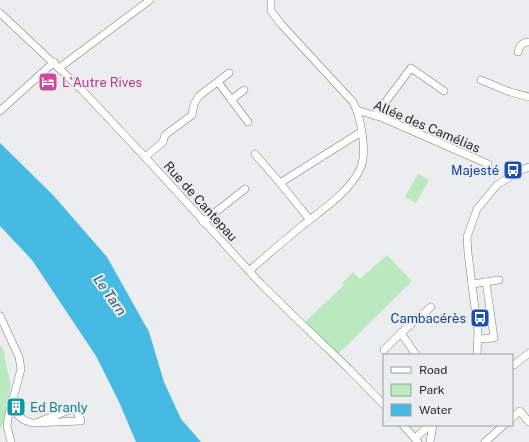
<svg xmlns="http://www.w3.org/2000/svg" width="529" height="442" viewBox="0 0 529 442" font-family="'Public Sans',sans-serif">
	<rect width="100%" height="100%" fill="#ebedef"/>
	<g fill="#bae9bf">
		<polygon points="418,174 429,180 416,203 405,197"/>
		<polygon points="387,255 412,281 338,354 304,323 344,285 342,283 353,272 360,279"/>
		<polygon points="0,346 3,349 11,386 5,419 0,429"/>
	</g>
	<polygon fill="#47bae3" points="0,143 53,195 107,257 149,332 164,382 181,419 201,442 136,442 119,402 96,356 32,260 0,226"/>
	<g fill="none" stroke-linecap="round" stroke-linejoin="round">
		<g stroke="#7b7d7f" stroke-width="8">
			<g id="minor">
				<polyline points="0,13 82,90 145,157 261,284 302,324 348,368 384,405"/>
				<path d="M518 52C520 45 521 43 529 42"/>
				<polyline points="59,68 150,0"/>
				<polyline points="481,80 510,92 529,97"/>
				<polyline points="218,82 248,122"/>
				<polyline points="231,100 244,90"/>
				<polyline points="357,110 383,118 488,164"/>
				<polyline points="0,111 54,62"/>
				<polyline points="375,116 411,68 444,91"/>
				<polyline points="255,154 280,183"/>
				<polyline points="145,157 163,142 165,135 192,115 194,104 199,96 229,73"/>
				<polyline points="310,220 280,183 361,132"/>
				<polyline points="203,222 245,189"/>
				<path d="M249 271C267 255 285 240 303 225 322 210 351 191 361 167 367 151 361 117 353 102L281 24 271 11V0"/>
				<polyline points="486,282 499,280"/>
				<polyline points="472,284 486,282 494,338 478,339"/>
				<polyline points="0,316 19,357 21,369 8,418 7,426 11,442"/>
				<polyline points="384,350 401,333"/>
				<polyline points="416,355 401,333 431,307"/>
				<polyline points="477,355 478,332 468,253 467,237 477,209 497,185 519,171 529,167"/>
				<polyline points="512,365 514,365 529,353"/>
				<polyline points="11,410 24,420 32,423 81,421 75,408 38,422"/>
				<polyline points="512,418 520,411 529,422"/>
				<polyline points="403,425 418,442"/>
				<polyline points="415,438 430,425"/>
				<polyline points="430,442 433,425"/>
				<polyline points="485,442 504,425"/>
			</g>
		</g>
		<use href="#minor" stroke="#fff" stroke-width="7"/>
	</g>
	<defs>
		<g id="hotel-square" transform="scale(1)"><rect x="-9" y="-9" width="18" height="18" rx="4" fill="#d1479c" stroke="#ebedef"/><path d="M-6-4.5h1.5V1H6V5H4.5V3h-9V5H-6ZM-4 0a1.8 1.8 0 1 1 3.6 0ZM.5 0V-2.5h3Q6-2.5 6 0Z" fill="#fff"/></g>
		<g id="bus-square" transform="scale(1)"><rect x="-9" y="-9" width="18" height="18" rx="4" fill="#1a4fb4" stroke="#ebedef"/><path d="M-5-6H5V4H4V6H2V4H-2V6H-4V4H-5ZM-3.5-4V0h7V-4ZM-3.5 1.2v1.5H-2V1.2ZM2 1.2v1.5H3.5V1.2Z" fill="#fff"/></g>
		<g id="building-square" transform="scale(1)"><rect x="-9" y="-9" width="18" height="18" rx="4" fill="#0f9aa8" stroke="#ebedef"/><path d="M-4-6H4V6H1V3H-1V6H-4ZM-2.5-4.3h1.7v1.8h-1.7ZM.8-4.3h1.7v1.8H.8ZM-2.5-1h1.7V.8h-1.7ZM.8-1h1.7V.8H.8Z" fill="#fff"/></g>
	</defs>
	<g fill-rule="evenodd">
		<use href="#hotel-square" x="48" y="82"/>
		<use href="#bus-square" x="513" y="170"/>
		<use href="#bus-square" x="480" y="318"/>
		<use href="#building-square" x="16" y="407"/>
	</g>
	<g text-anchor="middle" stroke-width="4" stroke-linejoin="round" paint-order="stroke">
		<g font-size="13" fill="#b23c85" stroke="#ebedef" text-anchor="start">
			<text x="62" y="87">L'Autre Rives</text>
		</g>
		<g font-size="13" fill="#272829" stroke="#ebedef">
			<text transform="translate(427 126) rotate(23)" y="5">Allée des Camélias</text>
			<text transform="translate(201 201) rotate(48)" y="5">Rue de Cantepau</text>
		</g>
		<g font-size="13" fill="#164399" stroke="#ebedef" text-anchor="end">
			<text x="499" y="175">Majesté</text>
			<text x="466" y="323">Cambacérès</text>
		</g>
		<g font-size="13" fill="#0d838f" stroke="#ebedef" text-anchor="start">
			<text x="30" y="412">Ed Branly</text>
		</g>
		<g font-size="14" font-style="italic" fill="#29586a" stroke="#ebedef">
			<text transform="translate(110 295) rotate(55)" y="5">Le Tarn</text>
		</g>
	</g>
	<rect x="383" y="354" width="130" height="72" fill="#ebedef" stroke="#9d9ea0"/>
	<rect x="391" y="367" width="20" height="6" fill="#ffffff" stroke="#9d9ea0"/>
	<text x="419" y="374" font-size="12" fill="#272829">Road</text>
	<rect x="391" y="384" width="20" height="12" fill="#bae9bf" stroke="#9d9ea0"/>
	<text x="419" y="394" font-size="12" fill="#272829">Park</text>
	<rect x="391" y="404" width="20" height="12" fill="#47bae3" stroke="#9d9ea0"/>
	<text x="419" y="414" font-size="12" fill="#272829">Water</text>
</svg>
